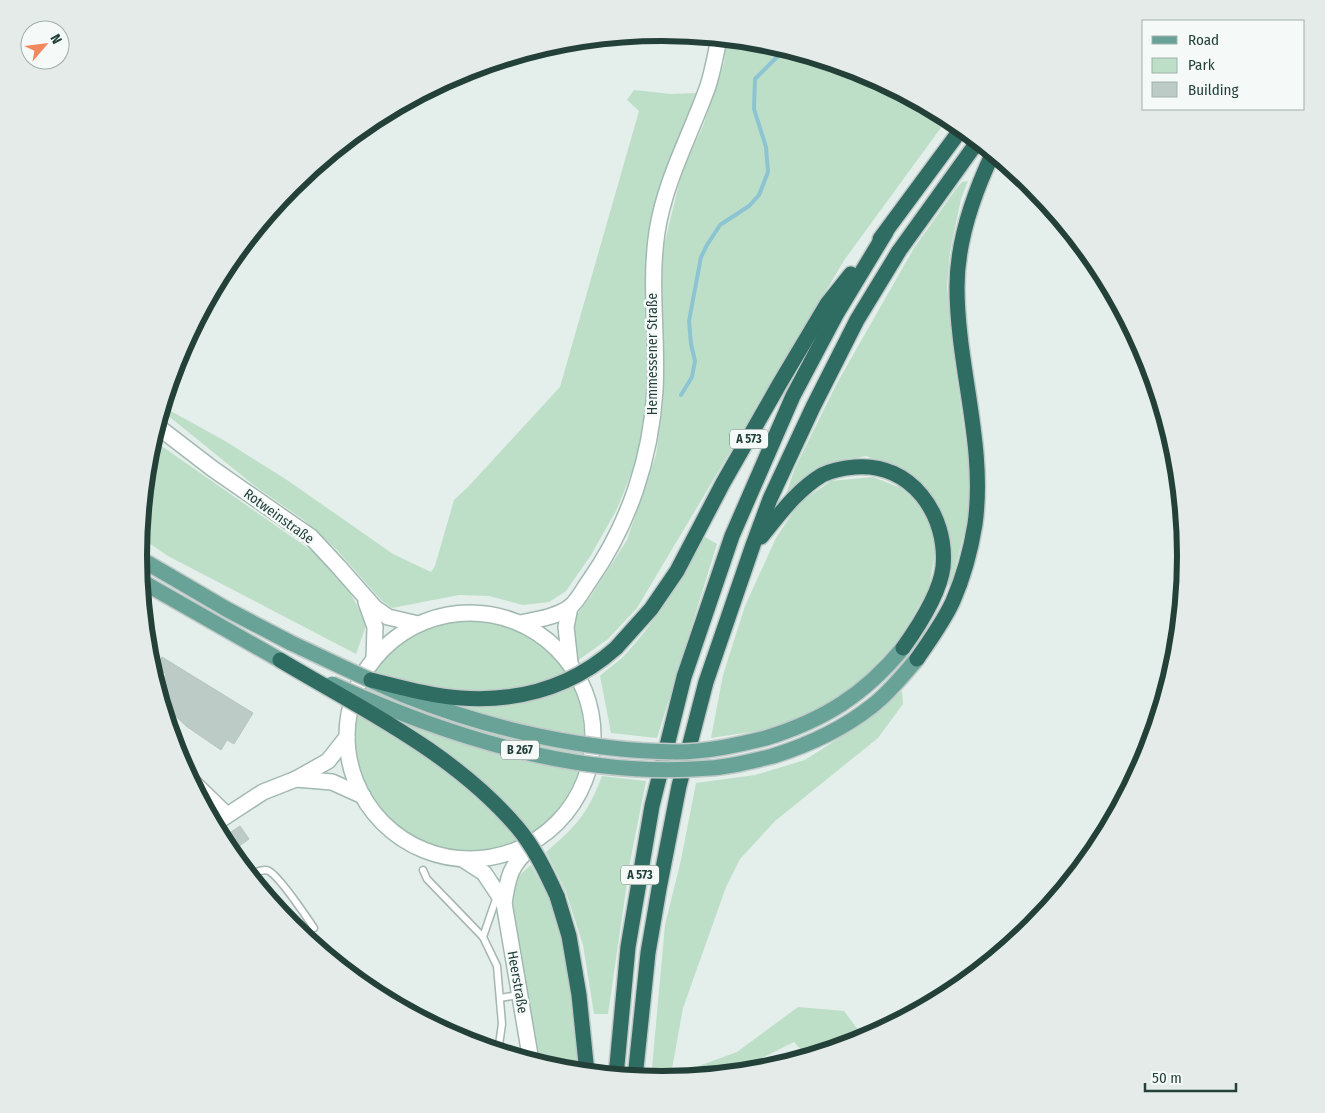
<svg xmlns="http://www.w3.org/2000/svg" width="1325" height="1113" viewBox="0 0 1325 1113" font-family="'Fira Sans Condensed',sans-serif">
	<rect width="100%" height="100%" fill="#e4eeea"/>
	<g fill="#bddfc8">
		<polygon points="727,39 765,43 863,72 948,118 845,259 637,608 608,639 577,661 571,635 575,617 591,596 627,540 656,455 663,405 662,253 683,168 703,126 724,63"/>
		<polygon points="634,90 671,94 698,93 647,259 646,305 647,388 641,449 617,509 591,555 566,591 549,602 523,605 489,596 459,595 392,608 381,600 337,550 304,520 256,487 166,414 169,410 225,441 287,480 393,554 431,572 435,566 454,500 467,488 560,387 639,111 627,100"/>
		<polygon points="968,181 961,199 950,252 947,285 952,343 970,473 968,518 951,585 945,584 951,558 942,513 924,485 908,473 866,456 844,460 812,473 786,494 795,468 836,385 914,248 956,189 962,182"/>
		<polygon points="153,440 312,551 345,584 367,623 356,654 168,556 140,537 149,454"/>
		<polygon points="873,477 901,488 924,509 937,542 929,588 902,636 850,692 777,728 711,738 723,675 745,606 776,538 799,503 831,481"/>
		<path d="M705 537 717 544 657 738 611 733 600 676C607 669 617 663 624 656 657 621 680 578 705 537Z"/>
		<circle cx="469" cy="736" r="115"/>
		<polygon points="902,691 903,704 878,738 775,821 740,859 726,887 683,1008 670,1080 651,1079 665,925 681,860 696,783 755,775 805,760 867,720"/>
		<path d="M602 776 646 781 630 862 608 1014H594L583 945 566 892 546 852C576 827 588 813 602 776Z"/>
		<polygon points="531,865 552,902 564,948 575,1007 578,1072 560,1070 541,1065 510,901 513,881"/>
		<polygon points="798,1007 844,1011 862,1035 861,1041 808,1057 794,1042 754,1062 722,1072 685,1077 685,1071 737,1052"/>
	</g>
	<g fill="none" stroke-linecap="round" stroke-linejoin="round">
		<polyline stroke="#8dc4d2" stroke-width="4" points="681,395 692,377 695,361 691,344 689,321 701,257 707,245 720,225 749,206 759,195 768,172 766,147 754,109 755,79 782,52 787,49"/>
	</g>
	<g fill="#bccbc6" stroke="#b6c7c1">
		<polygon points="148,651 161,660 162,657 253,713 234,744 227,740 221,750 186,726 162,703 157,687 166,674 150,665"/>
		<polygon points="240,826 249,839 231,852 222,838"/>
	</g>
	<g fill="none" stroke-linecap="round" stroke-linejoin="round">
		<g stroke="#a6b6b1" stroke-width="9">
			<g id="service">
				<polyline points="423,870 427,879 483,937 497,966 502,1024 498,1052"/>
				<path d="M249 875C255 873 263 868 269 871 281 878 305 915 314 928"/>
				<polyline points="483,937 497,896"/>
				<polyline points="500,998 518,995"/>
			</g>
		</g>
		<g stroke="#a6b6b1" stroke-width="15">
			<polyline id="minor" points="189,776 228,814"/>
		</g>
		<g stroke="#a2b9b2" stroke-width="18">
			<g id="secondary">
				<polyline points="157,426 213,469 311,537 338,566 375,608 388,617 418,624"/>
				<polyline points="366,602 375,627 374,659"/>
				<polyline points="570,607 566,627 570,663"/>
				<circle cx="470" cy="736" r="123"/>
				<path d="M520 623C535 620 557 617 570 607 578 601 584 588 590 580 629 524 651 458 655 390 658 337 649 284 657 232 665 180 691 134 708 86 713 70 716 54 719 38"/>
				<polyline points="296,779 332,782 363,796"/>
				<polyline points="214,824 263,792 296,779 328,761 347,737"/>
				<path d="M530 848C510 866 508 877 504 903L531 1061"/>
				<polyline points="464,860 484,873 504,903"/>
			</g>
		</g>
		<g stroke="#c1cac8" stroke-width="18">
			<g id="primary">
				<polyline points="139,558 228,610 291,643"/>
				<polyline points="141,581 280,660"/>
				<path d="M766 738C824 720 864 695 903 648"/>
				<path d="M773 756C808 745 843 729 872 706 889 693 903 675 917 659"/>
			</g>
		</g>
		<g stroke="#c1cac8" stroke-width="18">
			<g id="motorway">
				<polyline points="880,239 962,128"/>
				<path d="M761 537C779 515 797 490 822 475 832 470 844 468 855 467 911 462 948 515 943 567 940 593 918 627 903 648"/>
				<polyline points="616,648 651,609 677,571 723,483 780,383 827,304 851,274"/>
				<path d="M917 659C930 640 944 621 953 601 963 578 971 549 975 524 986 445 957 367 957 287 957 240 973 195 993 153"/>
				<polyline points="557,896 569,936 579,995 587,1073"/>
				<polyline points="616,1076 628,947 652,806 684,677 732,536 793,396 837,313 886,232"/>
				<polyline points="635,1078 648,953 659,889 679,786 706,682 753,545 770,499 813,407 857,320 899,251 978,141"/>
			</g>
		</g>
		<use href="#service" stroke="#fff" stroke-width="6"/>
		<use href="#minor" stroke="#fff" stroke-width="12"/>
		<use href="#secondary" stroke="#fff" stroke-width="15"/>
		<use href="#primary" stroke="#69a397" stroke-width="15"/>
		<use href="#motorway" stroke="#2f6c62" stroke-width="15"/>
		<g stroke="#c1cac8" stroke-width="18" stroke-linecap="butt">
			<g id="primary-bridge">
				<path d="M291 643C328 660 366 679 404 695 489 729 585 751 677 752 707 752 737 745 766 738"/>
				<path d="M332 684C449 737 579 779 710 768 731 767 752 761 773 756"/>
			</g>
		</g>
		<g stroke="#c1cac8" stroke-width="18" stroke-linecap="butt">
			<g id="motorway-bridge">
				<path d="M280 660C362 709 454 753 517 827 534 847 546 872 557 896"/>
				<path d="M371 680C400 687 431 696 461 698 519 702 572 687 616 648"/>
			</g>
		</g>
		<use href="#primary-bridge" stroke="#69a397" stroke-width="15"/>
		<use href="#motorway-bridge" stroke="#2f6c62" stroke-width="15"/>
	</g>
	<g text-anchor="middle" stroke-width="5" stroke-linejoin="round" paint-order="stroke">
		<g fill="#f5faf8" stroke="#627872" stroke-width="1">
			<rect x="730" y="429.5" width="38" height="19" rx="4"/>
			<rect x="501" y="740.5" width="38" height="19" rx="4"/>
			<rect x="621" y="865.5" width="38" height="19" rx="4"/>
		</g>
		<g font-size="12" font-weight="bold" fill="#234039">
			<text x="749" y="443">A 573</text>
			<text x="520" y="754">B 267</text>
			<text x="640" y="879">A 573</text>
		</g>
		<g font-size="14" fill="#234039" stroke="#f5faf8">
			<text transform="translate(652 354) rotate(-90)" y="5">Hemmessener Straße</text>
			<text transform="translate(279 516) rotate(36)" y="5">Rotweinstraße</text>
			<text transform="translate(518 982) rotate(80)" y="5">Heerstraße</text>
		</g>
	</g>
	<path d="M0 0H1325V1113H0ZM147 556a515 515 0 1 1 1030 0a515 515 0 1 1-1030 0Z" fill="#e4ebe9" fill-rule="evenodd"/>
	<path fill="none" stroke="#234039" stroke-width="6" d="M147 556a515 515 0 1 1 1030 0a515 515 0 1 1-1030 0Z"/>
	<rect x="1142" y="20" width="162" height="90" fill="#f5faf8" stroke="#a1b0ac"/>
	<rect x="1152" y="36" width="25" height="8" fill="#69a397" stroke="#a1b0ac"/>
	<text x="1188" y="45" font-size="15" fill="#234039">Road</text>
	<rect x="1152" y="58" width="25" height="15" fill="#bddfc8" stroke="#a1b0ac"/>
	<text x="1188" y="70" font-size="15" fill="#234039">Park</text>
	<rect x="1152" y="82" width="25" height="15" fill="#bccbc6" stroke="#a1b0ac"/>
	<text x="1188" y="95" font-size="15" fill="#234039">Building</text>
	<g transform="translate(45 45) rotate(62)"><circle r="24" fill="#f5faf8" stroke="#a1b0ac"/>
	<path d="M0-4L9 19L0 12L-9 19Z" fill="#f2895e"/>
	<text y="-8" font-size="14" font-weight="bold" text-anchor="middle" fill="#234039">N</text>
	</g>
	<path d="M1145 1083v8h91v-8" fill="none" stroke="#234039" stroke-width="2.5"/>
	<text x="1152" y="1083" font-size="15" fill="#234039" stroke="#f5faf8" stroke-width="4" paint-order="stroke">50 m</text>
</svg>
